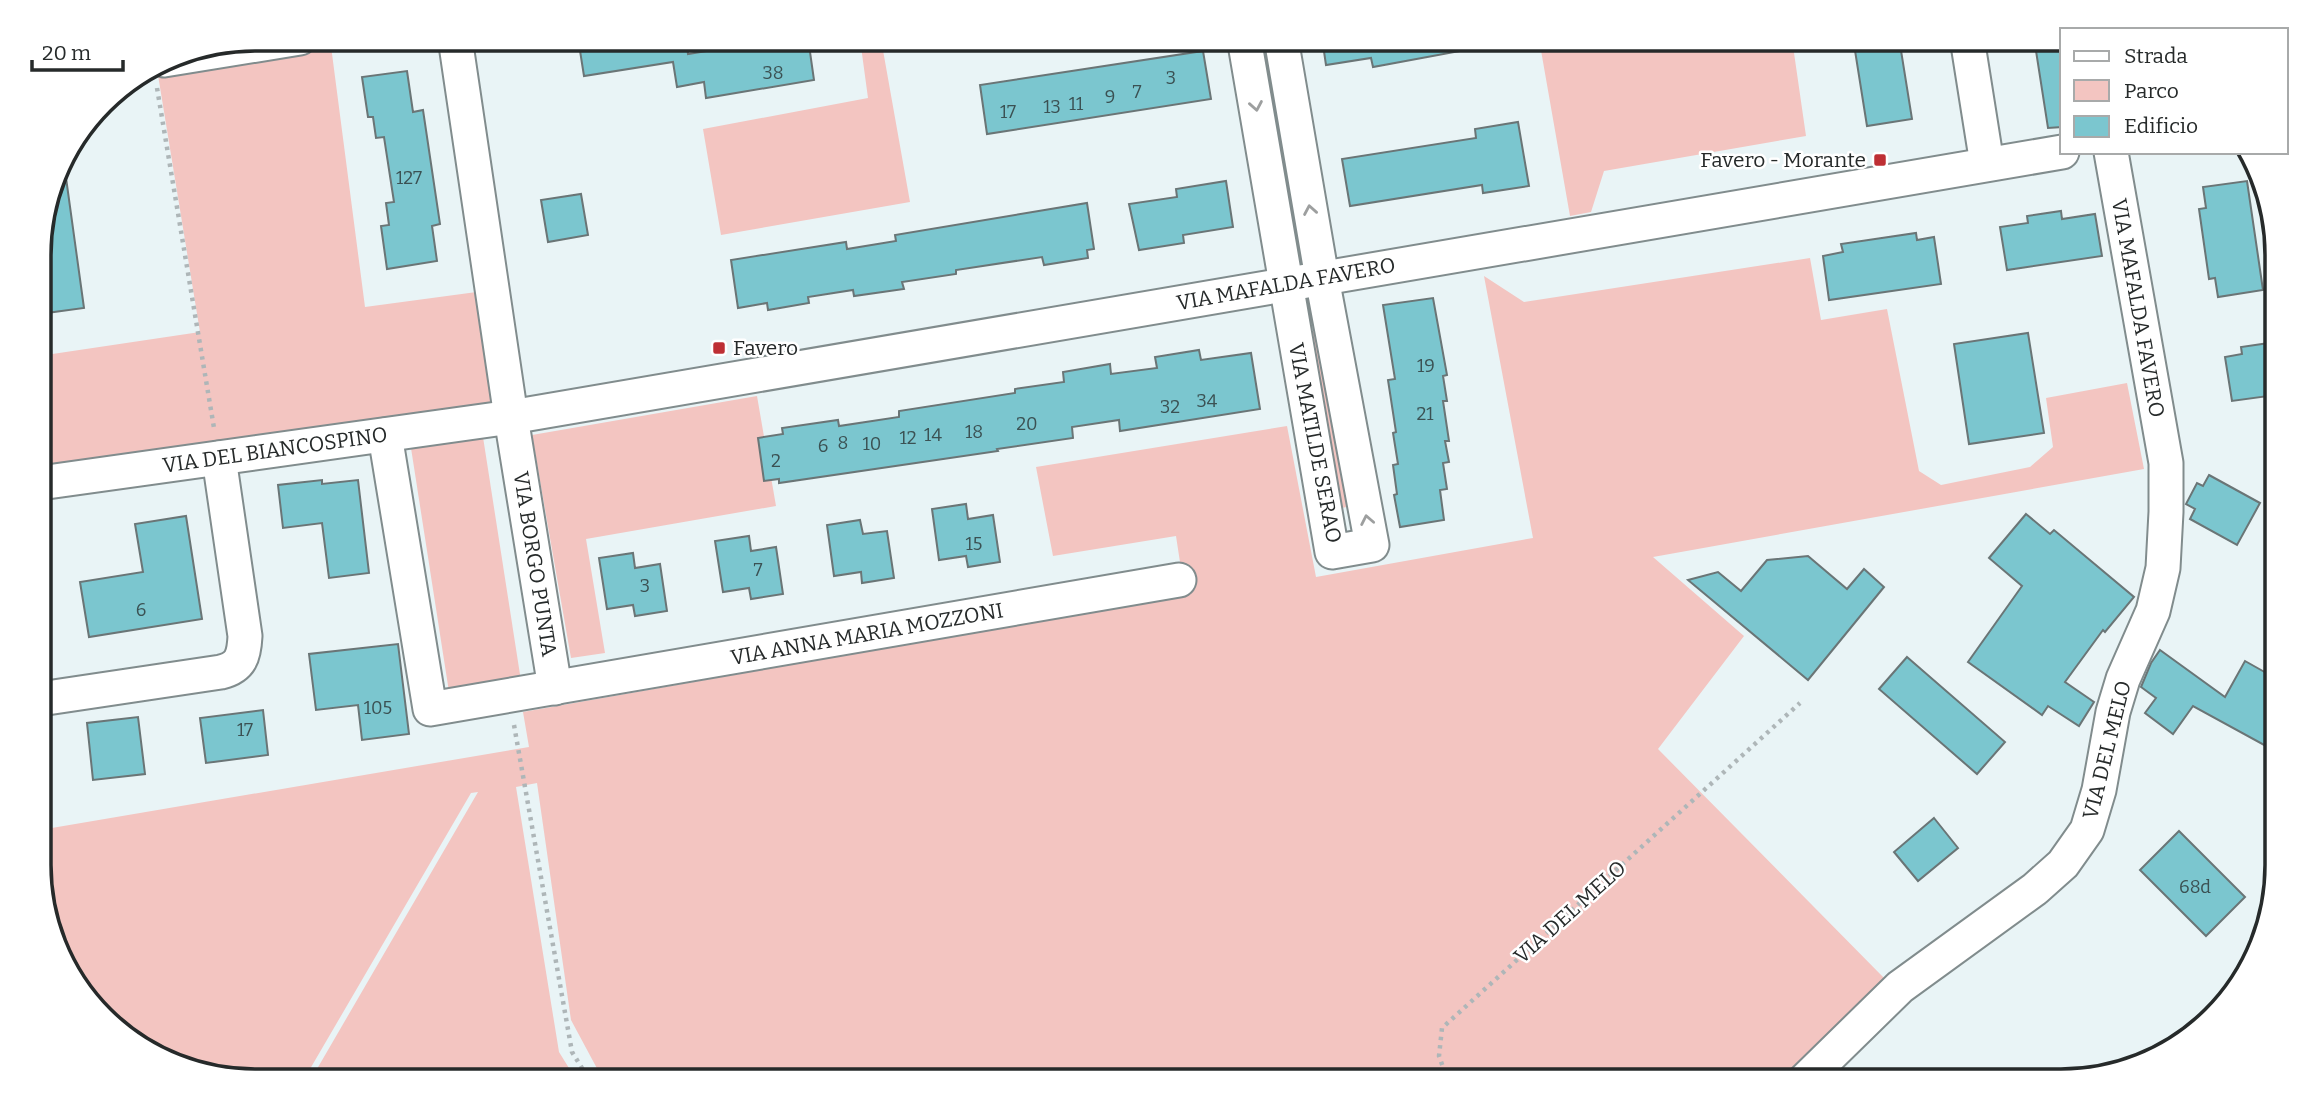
<svg xmlns="http://www.w3.org/2000/svg" width="2316" height="1120" viewBox="0 0 2316 1120" font-family="Bitter,serif">
	<rect width="100%" height="100%" fill="#e9f4f6"/>
	<g fill="#f3c5c1">
		<polygon points="860,39 881,39 910,202 721,235 703,129 868,98"/>
		<polygon points="1251,39 1271,39 1303,231 1283,234"/>
		<polygon points="1539,39 1792,39 1806,136 1604,171 1591,212 1570,216"/>
		<polygon points="331,46 365,307 484,291 499,404 39,469 39,356 200,332 158,75"/>
		<polygon points="1810,258 1821,320 1887,309 1919,471 1941,485 2030,467 2053,447 2046,398 2127,383 2144,469 1653,557 1744,636 1658,749 1885,979 1785,1081 609,1081 600,1074 571,1020 537,783 516,787 559,1052 577,1081 310,1081 478,792 471,793 303,1081 254,1081 159,1059 83,997 40,894 40,830 529,747 523,712 1185,595 1176,536 1053,556 1036,467 1287,426 1316,577 1533,538 1484,276 1524,302"/>
		<polygon points="1323,330 1356,505 1337,509 1304,333"/>
		<polygon points="757,396 776,506 586,539 605,653 571,658 532,435"/>
		<polygon points="483,437 521,681 449,692 411,448"/>
	</g>
	<g fill="#7bc6cf" stroke="#6a7576" stroke-width="2">
		<polygon points="578,38 686,38 688,54 785,38 808,38 814,80 706,98 704,82 677,87 673,62 584,76"/>
		<polygon points="1322,38 1459,38 1460,51 1373,67 1371,58 1326,65"/>
		<polygon points="1853,38 1899,38 1912,119 1867,126"/>
		<polygon points="2034,38 2062,39 2062,127 2048,128"/>
		<polygon points="1203,51 1211,99 987,134 980,85"/>
		<polygon points="407,71 413,112 423,110 440,224 432,226 437,261 387,269 381,226 389,225 386,203 394,202 384,137 376,138 373,117 368,117 362,77"/>
		<polygon points="1518,122 1529,186 1483,193 1482,185 1350,206 1342,159 1476,138 1475,129"/>
		<polygon points="63,156 84,308 39,314 39,240"/>
		<polygon points="1226,181 1233,227 1183,235 1184,243 1139,250 1129,204 1177,197 1176,189"/>
		<polygon points="2247,181 2263,290 2218,297 2215,278 2209,279 2199,209 2206,208 2203,187"/>
		<polygon points="581,194 588,235 548,242 541,200"/>
		<polygon points="1087,203 1094,249 1087,250 1088,258 1044,265 1042,257 956,270 956,274 902,282 904,289 854,296 853,290 808,297 809,303 768,310 767,303 738,308 731,260 846,242 847,249 896,241 895,235"/>
		<polygon points="2061,211 2062,219 2095,214 2102,256 2007,270 2000,227 2028,223 2027,216"/>
		<polygon points="1916,233 1917,240 1934,237 1941,284 1829,300 1823,256 1843,252 1841,244"/>
		<polygon points="1433,298 1447,375 1443,376 1447,401 1443,401 1449,441 1445,441 1449,462 1443,463 1447,489 1440,490 1444,520 1400,527 1394,495 1397,494 1393,465 1398,464 1393,433 1396,432 1388,380 1395,379 1383,305"/>
		<polygon points="2028,333 2044,433 1969,444 1954,344"/>
		<polygon points="2276,342 2276,395 2232,401 2225,357 2242,354 2241,347"/>
		<polygon points="1199,350 1201,360 1251,353 1260,409 1120,431 1119,420 1072,427 1073,438 997,449 998,451 779,483 779,479 764,481 758,438 783,434 782,428 838,420 839,426 899,417 899,411 1015,393 1015,389 1064,382 1063,372 1110,364 1111,374 1157,368 1155,357"/>
		<polygon points="2209,475 2260,503 2237,545 2190,519 2195,509 2186,504 2197,483 2203,486"/>
		<polygon points="322,480 322,484 358,480 369,573 329,578 322,523 283,528 278,485"/>
		<polygon points="966,504 968,519 993,515 1000,562 968,567 966,556 939,560 932,509"/>
		<polygon points="2026,514 2050,534 2054,530 2134,597 2105,632 2103,630 2065,682 2094,702 2079,726 2048,706 2042,715 1968,662 2022,586 1989,558"/>
		<polygon points="186,516 202,619 89,637 80,582 143,572 135,524"/>
		<polygon points="860,520 863,534 887,531 894,578 862,583 861,572 834,576 827,525"/>
		<polygon points="749,536 751,551 776,547 783,594 751,599 749,588 723,592 715,541"/>
		<polygon points="633,553 635,568 660,564 667,611 635,616 633,605 607,609 599,558"/>
		<polygon points="1808,556 1847,589 1864,569 1884,587 1808,680 1688,580 1718,572 1741,591 1767,560"/>
		<polygon points="398,644 409,734 362,740 358,705 316,710 309,654"/>
		<polygon points="2160,650 2225,697 2245,661 2277,679 2277,752 2193,706 2173,734 2145,713 2156,698 2141,687 2151,663"/>
		<polygon points="1907,657 2005,742 1977,774 1879,689"/>
		<polygon points="263,710 268,755 206,763 200,718"/>
		<polygon points="138,717 145,774 93,780 87,723"/>
		<polygon points="1934,818 1958,848 1918,881 1894,852"/>
		<polygon points="2179,831 2245,897 2206,936 2140,870"/>
	</g>
	<g fill="none" stroke-linecap="round" stroke-linejoin="round">
		<g stroke="#818c8d" stroke-width="37">
			<g id="street">
				<polyline points="455,38 511,417 555,688"/>
				<polyline points="1244,38 1332,552 1372,545 1322,278 1281,38"/>
				<polyline points="1967,38 1987,164"/>
				<polyline points="164,60 300,38"/>
				<polyline points="385,435 430,709 1179,580"/>
				<polyline points="40,483 511,417 2062,152"/>
				<path d="M40 699 221 672C241 667 244 656 245 636L219 458"/>
				<polyline points="1804,1081 1900,987 2035,889 2063,864 2087,830 2099,790 2113,712 2123,679 2153,611 2163,568 2166,512 2166,463 2111,152"/>
			</g>
		</g>
		<g stroke="#aeb6b8" stroke-width="4.5" stroke-dasharray="3.5 5" stroke-linecap="butt">
			<polyline points="157,88 214,428"/>
			<polyline points="514,725 572,1052 590,1081"/>
			<polyline points="1448,1081 1439,1056 1442,1028 1800,703"/>
		</g>
		<use href="#street" stroke="#fff" stroke-width="33"/>
	</g>
	<defs><path id="oneway-chevron" d="M-2-3.5L2.5 0L-2 3.5" fill="none" stroke-width="1.6" stroke-linecap="round" stroke-linejoin="round" transform="scale(1.75)"/></defs>
	<g stroke="#9d9f9f">
		<use href="#oneway-chevron" transform="translate(1256 106) rotate(80)"/>
		<use href="#oneway-chevron" transform="translate(1310 210) rotate(-100)"/>
		<use href="#oneway-chevron" transform="translate(1367 520) rotate(-101)"/>
	</g>
	<g fill="#be2f34" stroke="#fff" stroke-width="2.5">
		<rect x="1873" y="153" width="14" height="14" rx="3.5"/>
		<rect x="712" y="341" width="14" height="14" rx="3.5"/>
	</g>
	<g text-anchor="middle" stroke-width="5" stroke-linejoin="round" paint-order="stroke">
		<g font-size="18" fill="#3b5153">
			<text x="773" y="79">38</text>
			<text x="1171" y="84">3</text>
			<text x="1137" y="98">7</text>
			<text x="1110" y="103">9</text>
			<text x="1076" y="110">11</text>
			<text x="1052" y="113">13</text>
			<text x="1008" y="118">17</text>
			<text x="409" y="184">127</text>
			<text x="1426" y="372">19</text>
			<text x="1207" y="407">34</text>
			<text x="1170" y="413">32</text>
			<text x="1425" y="420">21</text>
			<text x="1027" y="430">20</text>
			<text x="974" y="438">18</text>
			<text x="933" y="441">14</text>
			<text x="908" y="444">12</text>
			<text x="843" y="449">8</text>
			<text x="872" y="450">10</text>
			<text x="823" y="452">6</text>
			<text x="776" y="467">2</text>
			<text x="974" y="550">15</text>
			<text x="758" y="576">7</text>
			<text x="645" y="592">3</text>
			<text x="141" y="616">6</text>
			<text x="378" y="714">105</text>
			<text x="245" y="736">17</text>
			<text x="2195" y="893">68d</text>
		</g>
		<g font-size="21" fill="#262a2a" stroke="#fff" text-anchor="end">
			<text x="1866" y="167">Favero - Morante</text>
			<text x="733" y="355" text-anchor="start">Favero</text>
		</g>
		<g font-size="21" fill="#262a2a" stroke="#fff">
			<text transform="translate(1286 284) rotate(-10)" y="7">VIA MAFALDA FAVERO</text>
			<text transform="translate(2138 308) rotate(80)" y="7">VIA MAFALDA FAVERO</text>
			<text transform="translate(1315 443) rotate(79)" y="7">VIA MATILDE SERAO</text>
			<text transform="translate(275 450) rotate(-8)" y="7">VIA DEL BIANCOSPINO</text>
			<text transform="translate(535 564) rotate(81)" y="7">VIA BORGO PUNTA</text>
			<text transform="translate(867 634) rotate(-10)" y="7">VIA ANNA MARIA MOZZONI</text>
			<text transform="translate(2107 750) rotate(-76)" y="7">VIA DEL MELO</text>
			<text transform="translate(1570 912) rotate(-42)" y="7">VIA DEL MELO</text>
		</g>
	</g>
	<path d="M0 0H2316V1120H0ZM255 51H2061A204 204 0 0 1 2265 255V865A204 204 0 0 1 2061 1069H255A204 204 0 0 1 51 865V255A204 204 0 0 1 255 51Z" fill="#fff" fill-rule="evenodd"/>
	<path fill="none" stroke="#262a2a" stroke-width="3.5" d="M255 51H2061A204 204 0 0 1 2265 255V865A204 204 0 0 1 2061 1069H255A204 204 0 0 1 51 865V255A204 204 0 0 1 255 51Z"/>
	<rect x="2060" y="28" width="228" height="126" fill="#ffffff" stroke="#a8aaaa" stroke-width="2"/>
	<rect x="2074" y="51" width="35" height="10" fill="#ffffff" stroke="#a8aaaa" stroke-width="2"/>
	<text x="2124" y="63" font-size="21" fill="#262a2a">Strada</text>
	<rect x="2074" y="80" width="35" height="21" fill="#f3c5c1" stroke="#a8aaaa" stroke-width="2"/>
	<text x="2124" y="98" font-size="21" fill="#262a2a">Parco</text>
	<rect x="2074" y="116" width="35" height="21" fill="#7bc6cf" stroke="#a8aaaa" stroke-width="2"/>
	<text x="2124" y="133" font-size="21" fill="#262a2a">Edificio</text>
	<path d="M32 60v10h91v-10" fill="none" stroke="#262a2a" stroke-width="3.5"/>
	<text x="42" y="60" font-size="21" fill="#262a2a" stroke="#ffffff" stroke-width="5" paint-order="stroke">20 m</text>
</svg>
